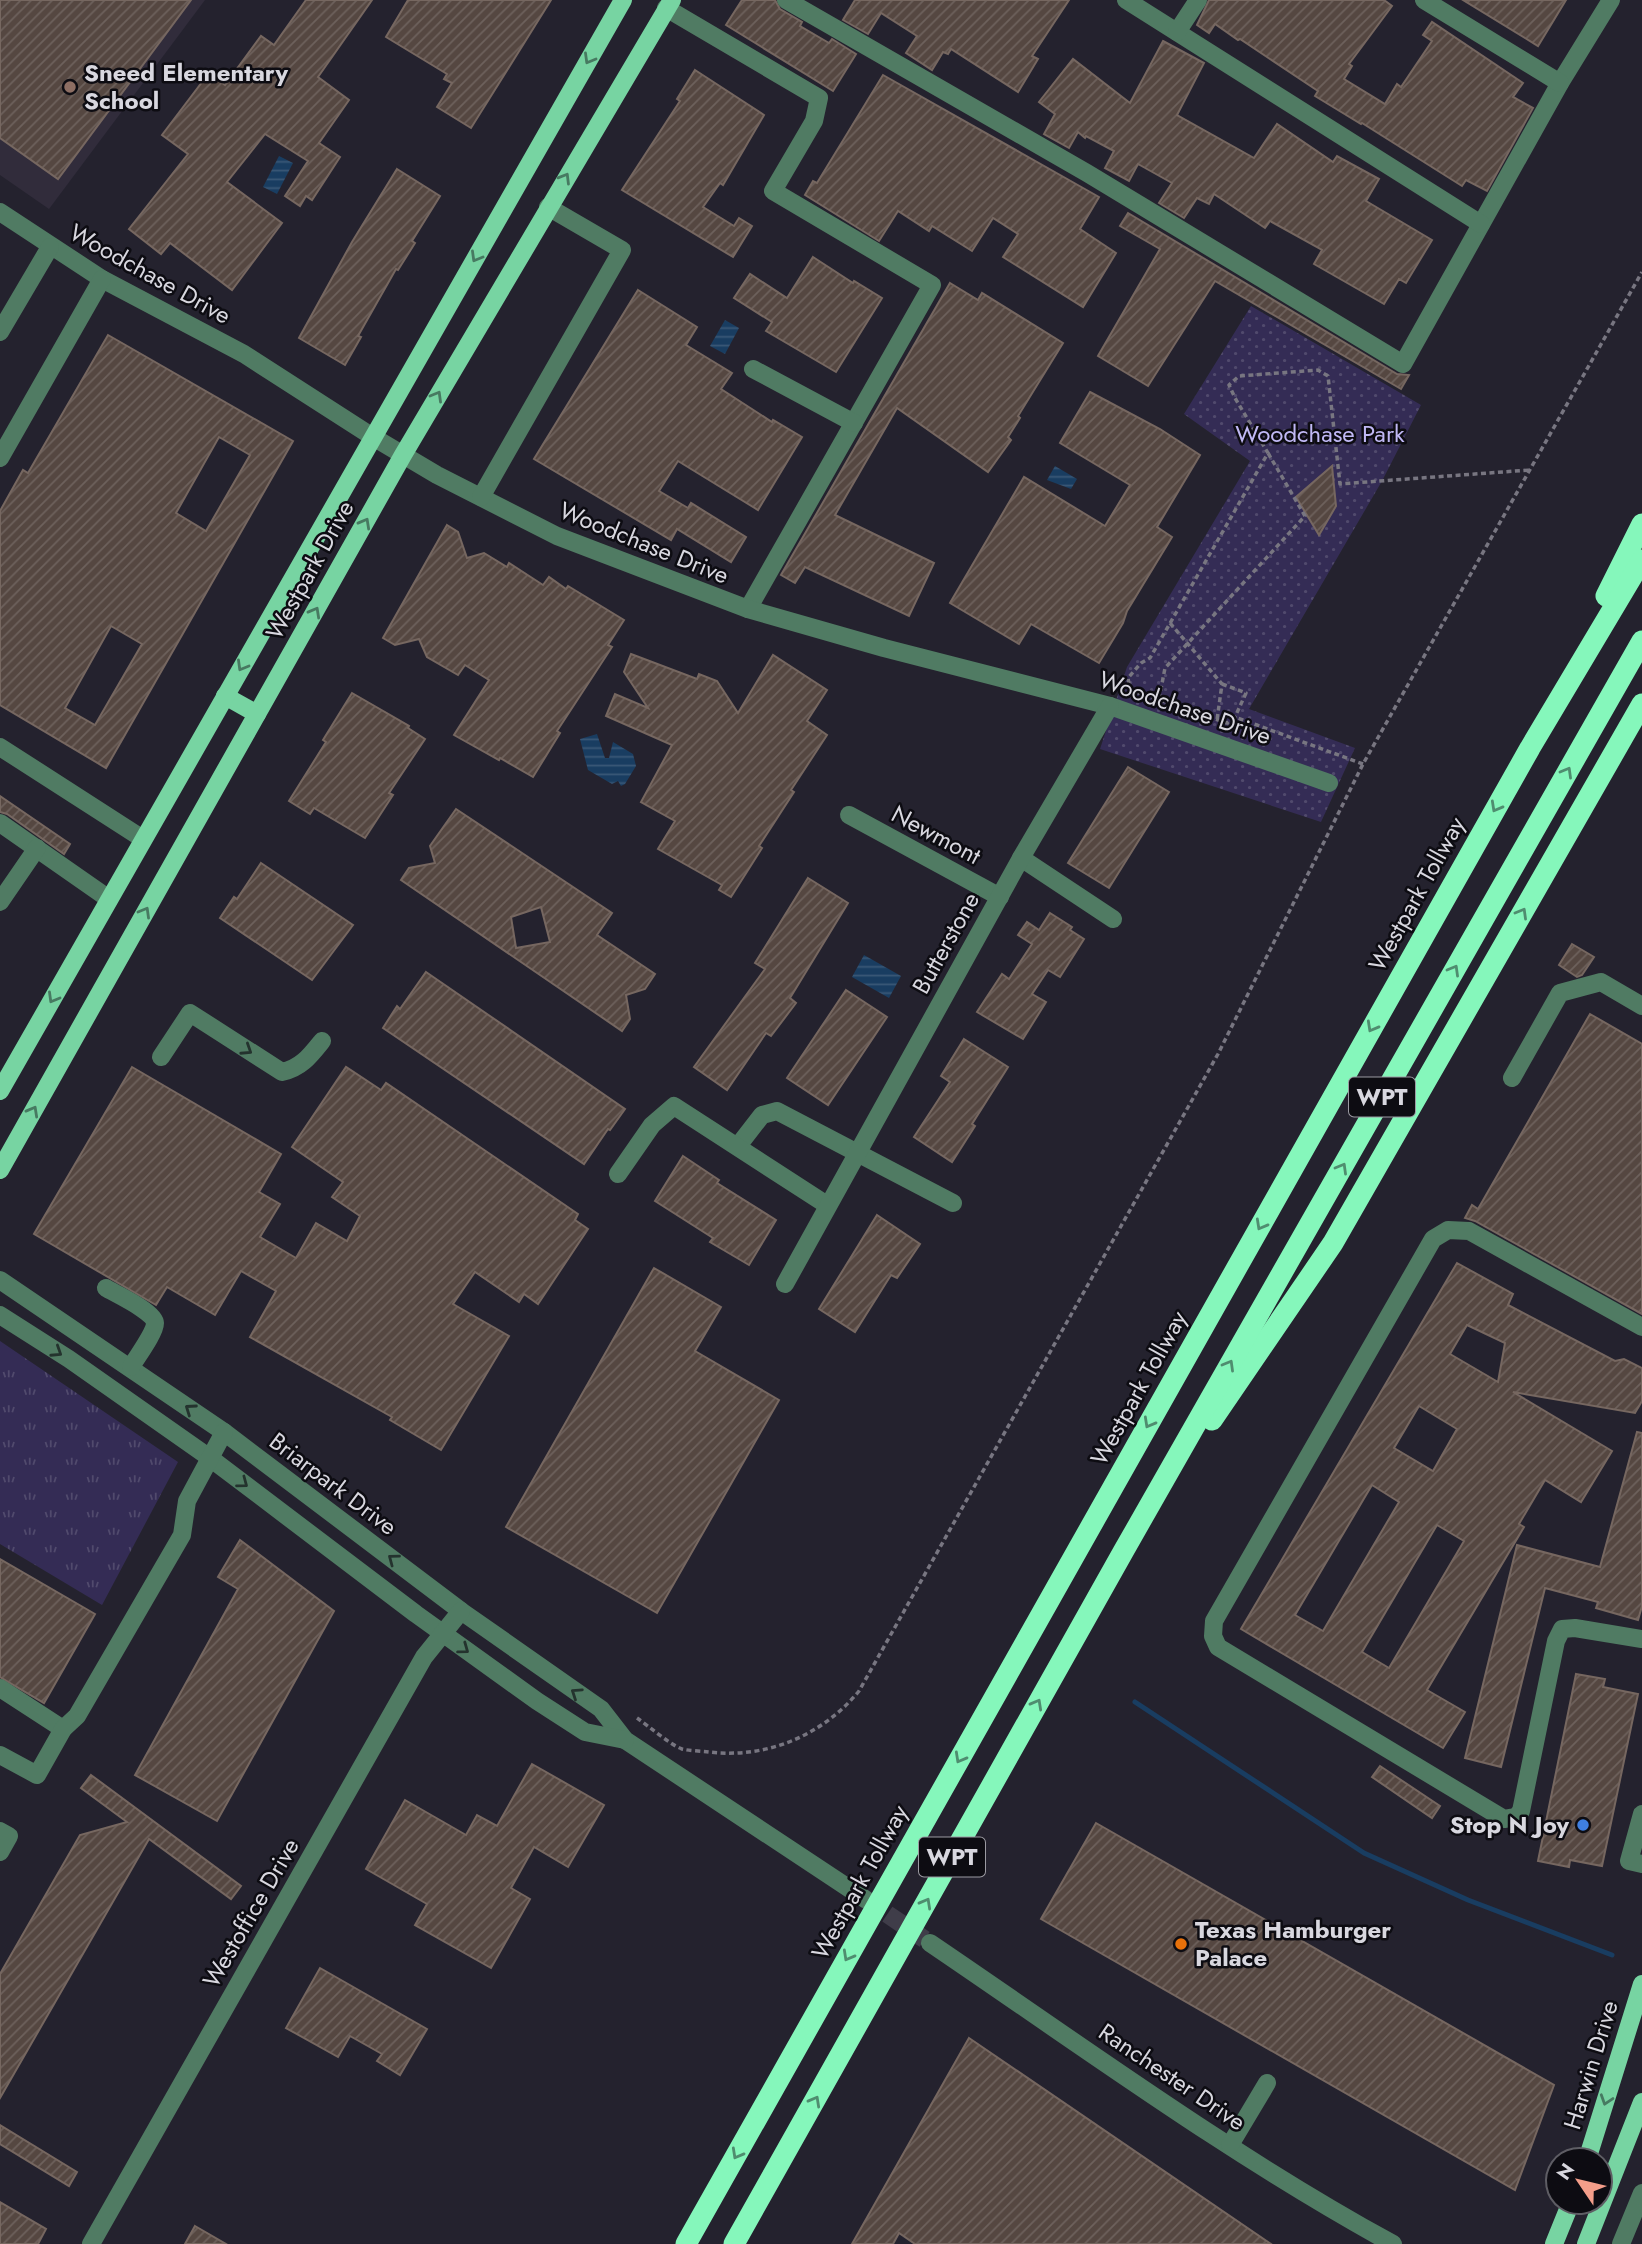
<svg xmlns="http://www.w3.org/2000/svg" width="1642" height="2244" viewBox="0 0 1642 2244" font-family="Jost,sans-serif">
	<defs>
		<pattern id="grass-tufts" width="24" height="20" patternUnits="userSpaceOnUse" patternTransform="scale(1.75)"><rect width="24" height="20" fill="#342c55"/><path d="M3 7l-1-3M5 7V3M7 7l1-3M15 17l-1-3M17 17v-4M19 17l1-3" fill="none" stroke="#514a6d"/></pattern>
		<pattern id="park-dots" width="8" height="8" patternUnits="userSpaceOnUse" patternTransform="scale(1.75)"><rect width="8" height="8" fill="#342c55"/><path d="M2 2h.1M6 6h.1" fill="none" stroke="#514a6d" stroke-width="1.8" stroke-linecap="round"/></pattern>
		<pattern id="water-rules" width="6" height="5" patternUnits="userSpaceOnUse" patternTransform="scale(1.75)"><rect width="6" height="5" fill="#193d61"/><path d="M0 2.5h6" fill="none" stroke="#3a5877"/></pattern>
		<pattern id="building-hatch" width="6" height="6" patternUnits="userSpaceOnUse" patternTransform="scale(1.75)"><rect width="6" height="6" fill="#554741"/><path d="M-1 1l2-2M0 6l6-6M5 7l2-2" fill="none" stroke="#6d615c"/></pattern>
	</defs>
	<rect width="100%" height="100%" fill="#24222e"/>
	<polygon fill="#312c3b" points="0,0 205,0 49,209 0,175"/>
	<polygon fill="url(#grass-tufts)" points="0,1341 178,1462 102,1605 0,1544"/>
	<polygon fill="url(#park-dots)" points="1251,306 1421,405 1382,481 1249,709 1355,748 1321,822 1100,749 1127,667 1250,461 1184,414"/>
	<g fill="url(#water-rules)">
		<polygon points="279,156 293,163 277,194 263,187"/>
		<polygon points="725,320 739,328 725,354 710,346"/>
		<polygon points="1055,466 1077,479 1071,489 1047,480"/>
		<polygon points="597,734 605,758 609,758 613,742 633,754 636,766 625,784 621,786 618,781 612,784 588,770 580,739"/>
		<polygon points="864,955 901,976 889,998 852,977"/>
	</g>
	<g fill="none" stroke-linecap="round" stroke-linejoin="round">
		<polyline stroke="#193d61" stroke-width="5" points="1135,1702 1364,1853 1468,1900 1612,1955"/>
	</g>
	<g fill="url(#building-hatch)" stroke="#766760" stroke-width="2" fill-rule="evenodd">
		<polygon points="0,0 191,0 58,179 0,138"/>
		<polygon points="306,0 372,0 318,77 349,100 319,143 340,157 312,200 306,196 300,206 285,196 308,161 265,134 227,182 282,223 232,290 170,243 161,254 129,229 188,154 162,135 209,73 225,85 261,36 274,45"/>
		<polygon points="408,0 551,0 471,128 437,107 452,83 444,79 447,74 386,37"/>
		<polygon points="742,0 775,0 780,9 802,22 800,26 829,43 832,39 856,54 833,91 726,25"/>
		<polygon points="855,0 1069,0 1032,56 1038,59 1018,92 951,49 948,54 943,52 932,70 906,53 917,36 881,13 868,34 843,20"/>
		<polygon points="1209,0 1384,0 1392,6 1349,64 1352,66 1344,79 1385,104 1397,84 1401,87 1432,41 1423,35 1432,22 1523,83 1513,97 1533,108 1487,191 1466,180 1462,186 1362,123 1361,124 1315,96 1318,91 1240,39 1238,40 1215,24 1209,33 1197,25"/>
		<polygon points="1463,0 1566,0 1538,46"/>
		<polygon points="1163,41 1204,63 1177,115 1254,158 1277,124 1333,162 1337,156 1379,179 1366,201 1432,240 1406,283 1399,279 1384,304 1314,264 1322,250 1270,221 1265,228 1214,194 1209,204 1197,198 1184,218 1159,203 1172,183 1138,164 1129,181 1105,168 1114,151 1086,136 1085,138 1078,132 1069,148 1044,134 1055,114 1039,102 1073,59 1130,103"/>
		<polygon points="695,70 764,115 723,185 720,183 703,207 734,226 739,218 752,226 733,257 622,190 680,101 677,99"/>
		<polygon points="883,75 1099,197 1080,229 1116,253 1083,307 1003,257 1018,234 993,218 972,251 932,226 929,231 898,211 879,241 805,195 813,181 817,183"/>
		<polygon points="397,169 440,196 412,241 415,243 398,270 396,269 358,336 361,337 345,365 299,338 352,242"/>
		<polygon points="1128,213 1397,374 1409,375 1401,389 1215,281 1148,386 1098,356 1160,249 1120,226"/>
		<polygon points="813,257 853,283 854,281 882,298 836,372 766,331 772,322 734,298 750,274 787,298"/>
		<polygon points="950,283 978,300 982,293 1063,343 1018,416 1020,418 1008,437 1011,440 988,472 897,408 835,515 934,563 909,616 805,567 795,583 781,575"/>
		<polygon points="638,290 697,327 686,345 732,373 721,389 772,422 773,420 802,437 758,510 678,461 659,491 688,508 691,503 746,537 731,562 677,529 671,540 534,459"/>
		<path d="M108 335 293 441 106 768 0 705V511L23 470 28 473ZM219 437 250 455 206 531 176 513ZM111 626 142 644 95 725 65 708Z"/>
		<polygon points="1090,392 1160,429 1200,455 1157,527 1172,537 1127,611 1123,623 1099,663 1031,624 1019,644 950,603 1024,477 1105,526 1130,485 1060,443"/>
		<polygon points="1332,466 1336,506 1319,535 1296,497"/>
		<polygon points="447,525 458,532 467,558 484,553 507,567 509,563 543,585 549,577 566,589 568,586 624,620 608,645 612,647 557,731 560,733 533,777 500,758 499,760 454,735 489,680 465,665 458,675 427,657 419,639 395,645 383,638"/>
		<polygon points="631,654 697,679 699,674 717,681 738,713 773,655 827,690 807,721 827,735 791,790 794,792 759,846 762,848 731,897 719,890 722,885 658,849 675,821 641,802 672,745 606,716 615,694 648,708 624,672"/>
		<polygon points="352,693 409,726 408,728 425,739 389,793 393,795 365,838 314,808 310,814 289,801 326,742 323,740"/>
		<polygon points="1128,767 1169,792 1109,888 1068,863"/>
		<polygon points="0,796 70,844 64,854 7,814 0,812"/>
		<path d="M456 809 612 913 597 935 655 974 645 989 626 995 630 1019 622 1031 401 880 409 868 435 863 430 846ZM541 907 550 942 516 948 511 917Z"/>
		<polygon points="261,863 353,925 312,980 220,918 234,897 237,899"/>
		<polygon points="808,878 848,903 790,998 796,1003 771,1036 766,1033 727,1090 694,1067 765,969 755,963"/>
		<polygon points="1050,913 1072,927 1070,930 1084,939 1060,977 1048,970 1032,994 1046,1002 1023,1039 977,1012 1002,974 1009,979 1032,944 1018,935 1027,922 1039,930"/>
		<polygon points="1572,944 1594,957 1582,975 1577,977 1559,965"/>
		<polygon points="426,972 625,1109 610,1130 608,1129 584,1164 383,1028 397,1006 400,1009"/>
		<polygon points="846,990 887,1017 828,1105 787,1078"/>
		<polygon points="1590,1014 1642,1044 1642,1314 1475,1221 1465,1218 1472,1205 1478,1209"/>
		<polygon points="964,1039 1008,1067 972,1124 975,1126 952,1162 914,1137 950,1082 941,1076"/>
		<polygon points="132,1067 281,1154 259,1192 280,1204 260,1237 296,1258 316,1223 347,1241 360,1216 332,1197 343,1182 292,1147 346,1067 381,1090 386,1083 578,1214 575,1220 588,1229 538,1304 524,1294 519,1302 475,1272 453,1304 509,1336 441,1450 390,1420 392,1417 250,1337 276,1291 241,1271 215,1315 167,1287 156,1305 34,1234"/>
		<polygon points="683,1156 719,1180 717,1183 776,1220 749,1265 710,1242 713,1238 655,1201"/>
		<polygon points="877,1215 920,1244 897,1278 891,1275 855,1332 819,1309"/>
		<path d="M1457 1263 1513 1294 1508 1305 1615 1361 1624 1359 1642 1368V1401L1635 1413 1513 1392 1612 1451 1581 1502 1545 1480 1519 1524 1524 1527 1427 1690 1465 1712 1443 1748 1241 1629ZM1467 1325 1505 1343 1498 1382 1450 1354ZM1419 1406 1457 1429 1433 1471 1394 1448ZM1372 1485 1399 1502 1323 1631 1295 1615ZM1437 1525 1464 1541 1389 1668 1362 1652Z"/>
		<polygon points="654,1268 721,1307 695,1351 779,1400 657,1613 506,1527"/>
		<polygon points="1637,1432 1642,1433 1642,1606 1638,1620 1596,1608 1598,1602 1545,1588 1501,1767 1465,1758 1517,1545 1600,1567"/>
		<polygon points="240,1540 334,1611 217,1821 135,1775 238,1589 218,1577"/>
		<polygon points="0,1559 95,1614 44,1703 0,1677"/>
		<polygon points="1576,1674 1605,1679 1603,1687 1638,1694 1602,1866 1570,1860 1569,1867 1538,1861"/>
		<polygon points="532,1764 604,1805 568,1867 534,1847 511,1888 530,1899 491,1968 415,1925 427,1904 366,1869 405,1800 466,1835 477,1815 497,1826"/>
		<polygon points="1380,1766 1440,1806 1432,1818 1372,1777"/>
		<polygon points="91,1775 241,1886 231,1899 149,1839 0,2098 0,1974 80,1835 127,1822 81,1788"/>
		<polygon points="1096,1823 1554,2085 1515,2190 1041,1919"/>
		<polygon points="320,1968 427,2029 400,2075 377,2061 382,2054 350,2036 338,2057 286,2028"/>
		<polygon points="969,2038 1271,2244 915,2244 899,2233 893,2244 852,2244"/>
		<polygon points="0,2125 77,2172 69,2186 0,2144"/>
		<polygon points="0,2202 46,2229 38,2244 0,2244"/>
		<polygon points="195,2226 226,2244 185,2244"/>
	</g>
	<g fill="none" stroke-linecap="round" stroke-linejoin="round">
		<polyline stroke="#3f3d49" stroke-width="18" stroke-dasharray="18 9" stroke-linecap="butt" points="865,1899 930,1943"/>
		<g stroke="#787681" stroke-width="3.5" stroke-dasharray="5 3.5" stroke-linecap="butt">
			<polyline points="1170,623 1222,684 1217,720"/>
			<polyline points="1222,684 1246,693 1235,717"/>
			<polyline points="1159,699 1165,668 1305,516 1268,453"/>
			<polyline points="1363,764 1235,717 1227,723 1130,690 1128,678 1141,663 1150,658 1268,453 1235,398 1229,385 1239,376 1318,370 1328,376 1340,484 1530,470"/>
			<path d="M637 1718C650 1727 669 1744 682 1749 690 1751 701 1751 709 1752 767 1759 823 1735 859 1691L1218 1054 1363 764 1642 272"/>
		</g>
		<g stroke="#507b63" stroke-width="18">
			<polyline points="786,0 1087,173 1403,364 1560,83 1611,0"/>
			<polyline points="1126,0 1481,224"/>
			<polyline points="1424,0 1560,83"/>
			<polyline points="666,8 819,98 814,121 773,191 932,285 748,609"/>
			<polyline points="1177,32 1198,0"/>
			<polyline points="0,212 102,279 244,354 373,437 437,475 557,536 748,609 884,648 1110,706 1329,783"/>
			<polyline points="0,332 50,247"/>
			<polyline points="753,369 854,423"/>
			<polyline points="0,458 102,279"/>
			<polyline points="481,497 622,250 548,207"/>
			<polyline points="0,747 143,839"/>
			<polyline points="849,815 1000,897"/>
			<polyline points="0,823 109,899"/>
			<polyline points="1021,858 1113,919"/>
			<polyline points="0,902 37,848"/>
			<path d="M161 1057 190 1013 282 1072C301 1068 310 1056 322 1041"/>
			<polyline points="1512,1078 1560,993 1601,982 1642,1006"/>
			<polyline points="738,1146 762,1115 777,1111 953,1203"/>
			<polyline points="618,1174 652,1125 674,1106 827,1205"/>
			<polyline points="0,1280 224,1432 461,1611 601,1709 625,1740 865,1899"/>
			<polyline points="785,1284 1021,858 1110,706"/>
			<path d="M106 1288C116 1294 155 1312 155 1323 155 1333 136 1358 131 1367"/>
			<polyline points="0,1315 69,1359 210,1458 416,1614 537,1701 585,1732 625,1740"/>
			<polyline points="1642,1327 1469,1231 1448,1230 1433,1239 1214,1621 1213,1636 1218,1647 1504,1819 1516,1817 1521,1811 1556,1641 1562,1629 1575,1628 1642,1639"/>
			<polyline points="0,1688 63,1729"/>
			<polyline points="0,1755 37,1775 63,1729 77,1716 182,1535 187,1501 224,1432"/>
			<polyline points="1642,1814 1629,1861 1642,1864"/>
			<polyline points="0,1831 9,1836 0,1852"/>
			<path d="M930 1943C1082 2046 1232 2156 1393 2244"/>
			<polyline points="1230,2145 1267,2083"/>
			<polyline points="91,2244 424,1657 461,1611"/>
			<polyline points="1621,2244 1642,2193"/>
		</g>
		<g stroke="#77d4a2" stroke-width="18">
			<polyline points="225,696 257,714"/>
			<polyline points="0,1091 623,0"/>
			<polyline points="0,1170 403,455 672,0"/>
			<polyline points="1587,2160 1642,1984"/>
			<polyline points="1554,2244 1571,2202"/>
			<polyline points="1586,2244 1642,2102"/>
		</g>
		<g stroke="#85f7bb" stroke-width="21">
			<polyline points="1606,596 1642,524"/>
			<polyline points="1212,1420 1333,1243 1642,704"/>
			<polyline points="686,2244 1530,748 1642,560"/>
			<polyline points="734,2244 1123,1552 1642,641"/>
		</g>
	</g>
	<defs><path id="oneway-chevron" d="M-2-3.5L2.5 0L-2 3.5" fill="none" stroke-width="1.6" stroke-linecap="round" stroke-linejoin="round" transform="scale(1.75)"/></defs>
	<g stroke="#477a61">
		<use href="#oneway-chevron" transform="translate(589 59) rotate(120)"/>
		<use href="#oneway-chevron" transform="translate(565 178) rotate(-59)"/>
		<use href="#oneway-chevron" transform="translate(476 257) rotate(120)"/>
		<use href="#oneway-chevron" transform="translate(437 396) rotate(-60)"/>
		<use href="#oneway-chevron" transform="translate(365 523) rotate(-61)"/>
		<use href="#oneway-chevron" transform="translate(315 612) rotate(-61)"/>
		<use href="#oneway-chevron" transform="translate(242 666) rotate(120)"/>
		<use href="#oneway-chevron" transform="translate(145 912) rotate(-60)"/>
		<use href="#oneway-chevron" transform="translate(53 998) rotate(120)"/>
		<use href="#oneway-chevron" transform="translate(33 1111) rotate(-61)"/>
		<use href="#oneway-chevron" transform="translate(1606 2100) rotate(108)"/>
	</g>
	<g stroke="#4f8d6f">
		<use href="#oneway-chevron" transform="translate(1567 772) rotate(-60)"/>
		<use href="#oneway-chevron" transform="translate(1496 807) rotate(119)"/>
		<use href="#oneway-chevron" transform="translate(1522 913) rotate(-60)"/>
		<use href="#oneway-chevron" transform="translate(1454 970) rotate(-60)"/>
		<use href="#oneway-chevron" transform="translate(1372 1027) rotate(119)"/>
		<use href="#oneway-chevron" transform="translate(1342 1168) rotate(-60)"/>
		<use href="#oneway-chevron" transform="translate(1261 1225) rotate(119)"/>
		<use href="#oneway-chevron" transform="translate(1229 1365) rotate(-60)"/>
		<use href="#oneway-chevron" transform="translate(1149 1423) rotate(119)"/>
		<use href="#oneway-chevron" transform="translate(1037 1704) rotate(-61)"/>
		<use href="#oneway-chevron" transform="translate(960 1758) rotate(119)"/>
		<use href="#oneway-chevron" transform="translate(926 1903) rotate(-61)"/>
		<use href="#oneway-chevron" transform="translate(848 1956) rotate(119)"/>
		<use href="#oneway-chevron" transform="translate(815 2101) rotate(-61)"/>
		<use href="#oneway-chevron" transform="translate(737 2154) rotate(119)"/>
	</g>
	<g stroke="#24332e">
		<use href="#oneway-chevron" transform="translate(247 1050) rotate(33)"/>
		<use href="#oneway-chevron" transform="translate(57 1352) rotate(33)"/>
		<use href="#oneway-chevron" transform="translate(190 1409) rotate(-145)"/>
		<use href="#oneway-chevron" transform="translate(243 1483) rotate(37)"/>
		<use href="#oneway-chevron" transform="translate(393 1559) rotate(-143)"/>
		<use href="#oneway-chevron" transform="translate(464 1649) rotate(36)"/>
		<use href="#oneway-chevron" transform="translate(576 1693) rotate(-146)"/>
	</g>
	<circle fill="#8d6e63" stroke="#0d0c12" stroke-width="2.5" cx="70" cy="87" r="7"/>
	<circle fill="#3f7fe0" stroke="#0d0c12" stroke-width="2.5" cx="1583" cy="1825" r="7"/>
	<circle fill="#e8710a" stroke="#0d0c12" stroke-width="2.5" cx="1181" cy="1944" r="7"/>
	<g text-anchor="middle" stroke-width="5" stroke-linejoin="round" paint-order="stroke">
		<g fill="#0d0c12" stroke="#9b9aa2" stroke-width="2">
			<rect x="1349" y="1077.5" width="66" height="39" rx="5"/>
			<rect x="919" y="1837.5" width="66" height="39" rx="5"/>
		</g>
		<g font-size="23" font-weight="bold" fill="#d8d7df">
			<text x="1382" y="1105">WPT</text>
			<text x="952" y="1865">WPT</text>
		</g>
		<g font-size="24" font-weight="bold" fill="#d8d7df" stroke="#0d0c12" text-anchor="start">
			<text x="84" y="81">Sneed Elementary<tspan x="84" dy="28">School</tspan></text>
			<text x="1569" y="1833" text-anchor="end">Stop N Joy</text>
			<text x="1195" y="1938">Texas Hamburger<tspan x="1195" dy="28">Palace</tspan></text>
		</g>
		<g font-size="24" fill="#d8d7df" stroke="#0d0c12">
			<text transform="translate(150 274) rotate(29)" y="8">Woodchase Drive</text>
			<text transform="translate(644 543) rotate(22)" y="8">Woodchase Drive</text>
			<text transform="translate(310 570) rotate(-61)" y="8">Westpark Drive</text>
			<text transform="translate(1185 708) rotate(19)" y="8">Woodchase Drive</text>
			<text transform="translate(936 835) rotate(28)" y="8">Newmont</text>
			<text transform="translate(1417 894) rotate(-61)" y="8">Westpark Tollway</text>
			<text transform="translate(946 943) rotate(-61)" y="8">Butterstone</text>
			<text transform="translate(1139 1388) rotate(-61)" y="8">Westpark Tollway</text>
			<text transform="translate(333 1484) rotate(37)" y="8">Briarpark Drive</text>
			<text transform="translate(860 1882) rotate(-61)" y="8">Westpark Tollway</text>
			<text transform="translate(251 1913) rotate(-60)" y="8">Westoffice Drive</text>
			<text transform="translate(1591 2065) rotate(-73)" y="8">Harwin Drive</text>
			<text transform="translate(1172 2077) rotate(34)" y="8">Ranchester Drive</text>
		</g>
		<g font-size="24" fill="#c0b8f4" stroke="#0d0c12">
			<text x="1320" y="442">Woodchase Park</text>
		</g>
	</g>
	<g transform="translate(1579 2181) rotate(305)"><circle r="33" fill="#0d0c12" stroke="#5e5d64" stroke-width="2"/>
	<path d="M0-5L12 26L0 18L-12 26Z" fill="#f49e8a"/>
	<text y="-10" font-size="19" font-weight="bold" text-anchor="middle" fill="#d8d7df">N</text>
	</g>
</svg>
